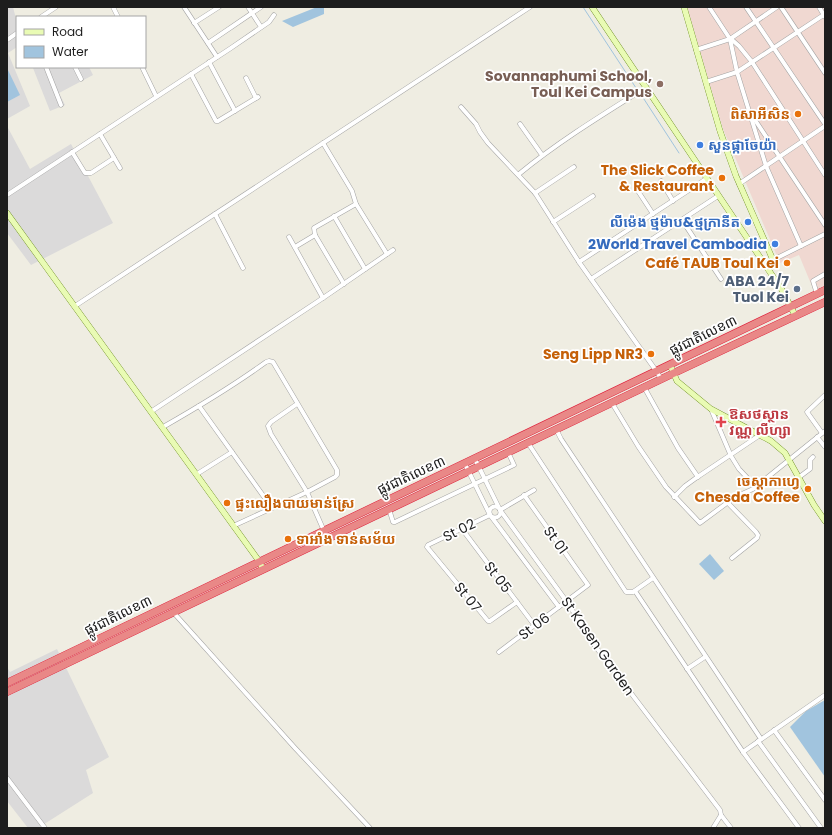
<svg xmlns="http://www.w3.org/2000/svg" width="832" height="835" viewBox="0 0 832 835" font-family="Poppins,'Noto Sans Khmer',sans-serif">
	<rect width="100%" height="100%" fill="#efede2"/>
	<g fill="#dbdada">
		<polygon points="7,7 13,7 17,23 17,47 8,53 30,106 7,119"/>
		<polygon points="36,67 89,67 93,75 59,93 65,105 50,111 33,68"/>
		<polygon points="7,126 30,169 71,144 113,223 31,265 7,233"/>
		<polygon points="57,649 109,757 86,770 93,793 38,828 28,828 7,801 7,667 10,672"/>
	</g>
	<polygon fill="#f0d8d1" points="687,7 825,7 825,285 814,291 799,255 780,263 723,129"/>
	<g fill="#a1c4de">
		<polygon points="317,7 324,7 324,14 293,27 282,21"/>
		<polygon points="7,68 20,95 7,102"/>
		<polygon points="710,554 724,571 714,580 699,564"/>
		<polygon points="825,700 825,777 790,727 806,711"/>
	</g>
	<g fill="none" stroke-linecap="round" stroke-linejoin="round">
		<g stroke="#a1c4de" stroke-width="1">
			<polyline points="583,7 638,91"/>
			<polyline points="640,93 679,153"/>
		</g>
		<g stroke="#a4a4a4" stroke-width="5">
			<g id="street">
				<polyline points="113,7 118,17"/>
				<polyline points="184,7 217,57"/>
				<polyline points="248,7 261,27"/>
				<polyline points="709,7 730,39 737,72 766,166 801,246"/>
				<polyline points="746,7 825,124"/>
				<polyline points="781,7 825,73"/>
				<polyline points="819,7 825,17"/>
				<polyline points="41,17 56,7"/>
				<polyline points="194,23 219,7"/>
				<polyline points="731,39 739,46 752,62 825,175"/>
				<polyline points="7,40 17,33"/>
				<polyline points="208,43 261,7"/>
				<polyline points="696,50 730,39 777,7"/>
				<polyline points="209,62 235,111"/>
				<polyline points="46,67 61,105"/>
				<polyline points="75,67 81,79"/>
				<polyline points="142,67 156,96"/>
				<polyline points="191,74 216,121 218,121 258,97"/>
				<polyline points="246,78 256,98"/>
				<polyline points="706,82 737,72 825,14"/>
				<polyline points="461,107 476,124 480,132 488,143 535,193 579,262 657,372 661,379"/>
				<polyline points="751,114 825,225"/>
				<polyline points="520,124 542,155"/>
				<polyline points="100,134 120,168"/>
				<polyline points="323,143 352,191 356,204 387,254"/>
				<polyline points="72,152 85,173 91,173 114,158"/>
				<path d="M519 174C558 142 602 115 645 88"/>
				<polyline points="661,181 673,201"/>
				<polyline points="739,184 825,126"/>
				<polyline points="636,188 653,214"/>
				<polyline points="535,193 574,167"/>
				<polyline points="7,195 231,48 269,22 274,15"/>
				<polyline points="215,214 243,268"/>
				<polyline points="334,216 365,269"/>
				<polyline points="682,220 721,279"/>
				<polyline points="553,222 593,196"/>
				<polyline points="289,237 323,298 393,250"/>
				<polyline points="295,247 315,235"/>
				<polyline points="773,260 825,234"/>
				<polyline points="579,262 706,179"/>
				<polyline points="591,279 718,196"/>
				<polyline points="344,284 315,235 314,228 356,204"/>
				<polyline points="817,294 813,281 825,274"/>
				<polyline points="75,306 530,7"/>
				<polyline points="644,387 678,448 698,477"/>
				<polyline points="612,403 638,446 666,487 700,523 735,497 753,489 825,431"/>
				<polyline points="297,404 271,422 268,426 271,434 307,492 324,531"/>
				<polyline points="199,406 272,508"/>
				<polyline points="711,409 731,456 739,469 756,487"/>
				<polyline points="152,411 323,298"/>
				<path d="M163 427C198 407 233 386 266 362L269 361 273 362 337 470V475L335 477 307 492 233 526"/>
				<polyline points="556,429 561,439 761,739"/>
				<polyline points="822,433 807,412 825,395"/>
				<polyline points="817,437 825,447"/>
				<polyline points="528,443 626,592 633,592 653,578"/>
				<polyline points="475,459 500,510 567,602 585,630 589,638 720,810 721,815 713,828"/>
				<polyline points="465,464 490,515 559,607"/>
				<polyline points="197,474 232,452"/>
				<polyline points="798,478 810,469 810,460 813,457"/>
				<polyline points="674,497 685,486 696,478 760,435"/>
				<polyline points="727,502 756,532 758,535 757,538 732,558"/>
				<circle cx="495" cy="512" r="5.5"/>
				<polyline points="389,509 393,522 395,522 514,465 508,452"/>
				<polyline points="500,510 534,490"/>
				<polyline points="490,515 428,545 427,547 488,621 490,621 517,602"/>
				<polyline points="462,529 535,626"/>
				<polyline points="635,591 743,752 799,828"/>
				<polyline points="173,612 295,748 370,828"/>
				<polyline points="499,652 588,585 524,495"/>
				<polyline points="687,669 705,657"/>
				<polyline points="774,730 825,800"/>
				<polyline points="758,741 821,828"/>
				<polyline points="743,752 825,695"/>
				<polyline points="7,778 45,828"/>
				<polyline points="721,815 731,828"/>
			</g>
		</g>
		<g stroke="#537701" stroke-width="6">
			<g id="secondary">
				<polyline points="592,7 782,290 795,315"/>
				<polyline points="684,7 720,131 736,176 773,260 765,265"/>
				<polyline points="7,213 259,561 263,569"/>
				<polyline points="670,365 677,381 711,409 771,441 785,453 814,505 825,521"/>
			</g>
		</g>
		<g stroke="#de1e39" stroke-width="8">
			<g id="highway">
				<polyline points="7,683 825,290"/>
				<polyline points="7,692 674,373 825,302"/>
			</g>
		</g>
		<use href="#street" stroke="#fff" stroke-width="4"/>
		<use href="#secondary" stroke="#e9fbb4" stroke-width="5.5"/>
		<use href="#highway" stroke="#e98887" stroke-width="7"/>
	</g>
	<circle fill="#8d6e63" stroke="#fff" stroke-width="1.5" cx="660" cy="84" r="4"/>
	<g fill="#e8710a" stroke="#fff" stroke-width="1.5">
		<circle cx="798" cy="114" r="4"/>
		<circle cx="722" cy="178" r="4"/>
		<circle cx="787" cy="263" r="4"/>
		<circle cx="651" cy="354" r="4"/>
		<circle cx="808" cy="489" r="4"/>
		<circle cx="227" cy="503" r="4"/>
		<circle cx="288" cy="539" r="4"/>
	</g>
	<g fill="#3f7fe0" stroke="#fff" stroke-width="1.5">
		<circle cx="700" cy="145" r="4"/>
		<circle cx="748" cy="222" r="4"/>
		<circle cx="775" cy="244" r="4"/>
	</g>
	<circle fill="#5c6f8a" stroke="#fff" stroke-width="1.5" cx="797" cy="289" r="4"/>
	<path fill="#e0444e" stroke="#fff" stroke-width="1.5" d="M719 416h4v4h4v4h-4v4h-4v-4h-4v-4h4z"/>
	<g text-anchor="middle" stroke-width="3.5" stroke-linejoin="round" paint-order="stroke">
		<g font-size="14" font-weight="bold" fill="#785e54" stroke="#fff" text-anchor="end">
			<text x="652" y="81">Sovannaphumi School,<tspan x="652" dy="16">Toul Kei Campus</tspan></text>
		</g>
		<g font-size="14" font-weight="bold" fill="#c56008" stroke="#fff" text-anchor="end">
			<text x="790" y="119">ពិសាអីសិន</text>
			<text x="714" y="175">The Slick Coffee<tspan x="714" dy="16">&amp; Restaurant</tspan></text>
			<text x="779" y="268">Café TAUB Toul Kei</text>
			<text x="643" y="359">Seng Lipp NR3</text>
			<text x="800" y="486">ចេស្ដាកាហ្វេ<tspan x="800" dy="16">Chesda Coffee</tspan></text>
			<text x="235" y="508" text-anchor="start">ផ្ទះលឿងបាយមាន់ស្រែ</text>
			<text x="296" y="544" text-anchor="start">ទាអាំង ទាន់សម័យ</text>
		</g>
		<g font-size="14" font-weight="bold" fill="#366cbe" stroke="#fff" text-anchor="end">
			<text x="708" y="150" text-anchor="start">សួនផ្កាចែយ៉ា</text>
			<text x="740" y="227">លីម៉េង ថ្មម៉ាប&amp;ថ្មក្រានីត</text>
			<text x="767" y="249">2World Travel Cambodia</text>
		</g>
		<g font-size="14" font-weight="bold" fill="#4e5e75" stroke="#fff" text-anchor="end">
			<text x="789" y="286">ABA 24/7<tspan x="789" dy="16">Tuol Kei</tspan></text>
		</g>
		<g font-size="14" fill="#1d1d1d" stroke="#fff">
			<text transform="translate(703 335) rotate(-26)" y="5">ផ្លូវជាតិលេខ៣</text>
			<text transform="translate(411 475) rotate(-25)" y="5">ផ្លូវជាតិលេខ៣</text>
			<text transform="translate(459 530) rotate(-26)" y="5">St 02</text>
			<text transform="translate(556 540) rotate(54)" y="5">St 01</text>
			<text transform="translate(498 577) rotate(53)" y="5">St 05</text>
			<text transform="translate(468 597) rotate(51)" y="5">St 07</text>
			<text transform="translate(118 615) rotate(-26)" y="5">ផ្លូវជាតិលេខ៣</text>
			<text transform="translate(534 626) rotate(-37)" y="5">St 06</text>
			<text transform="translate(598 646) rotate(55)" y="5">St Kasen Garden</text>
		</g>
		<g font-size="14" font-weight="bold" fill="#be3a42" stroke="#fff" text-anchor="start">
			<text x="729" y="419">ឱសថស្ថាន<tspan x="729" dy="16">វណ្ណ លីហ្សា</tspan></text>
		</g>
	</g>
	<rect width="832" height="835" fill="none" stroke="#1d1d1d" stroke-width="16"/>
	<rect x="16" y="16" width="130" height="52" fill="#ffffff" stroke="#a5a5a5"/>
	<rect x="24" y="29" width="20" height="6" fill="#e9fbb4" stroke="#a5a5a5"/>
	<text x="52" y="36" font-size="12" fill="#1d1d1d">Road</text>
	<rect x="24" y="46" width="20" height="12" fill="#a1c4de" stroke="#a5a5a5"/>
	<text x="52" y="56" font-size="12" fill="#1d1d1d">Water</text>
</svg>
